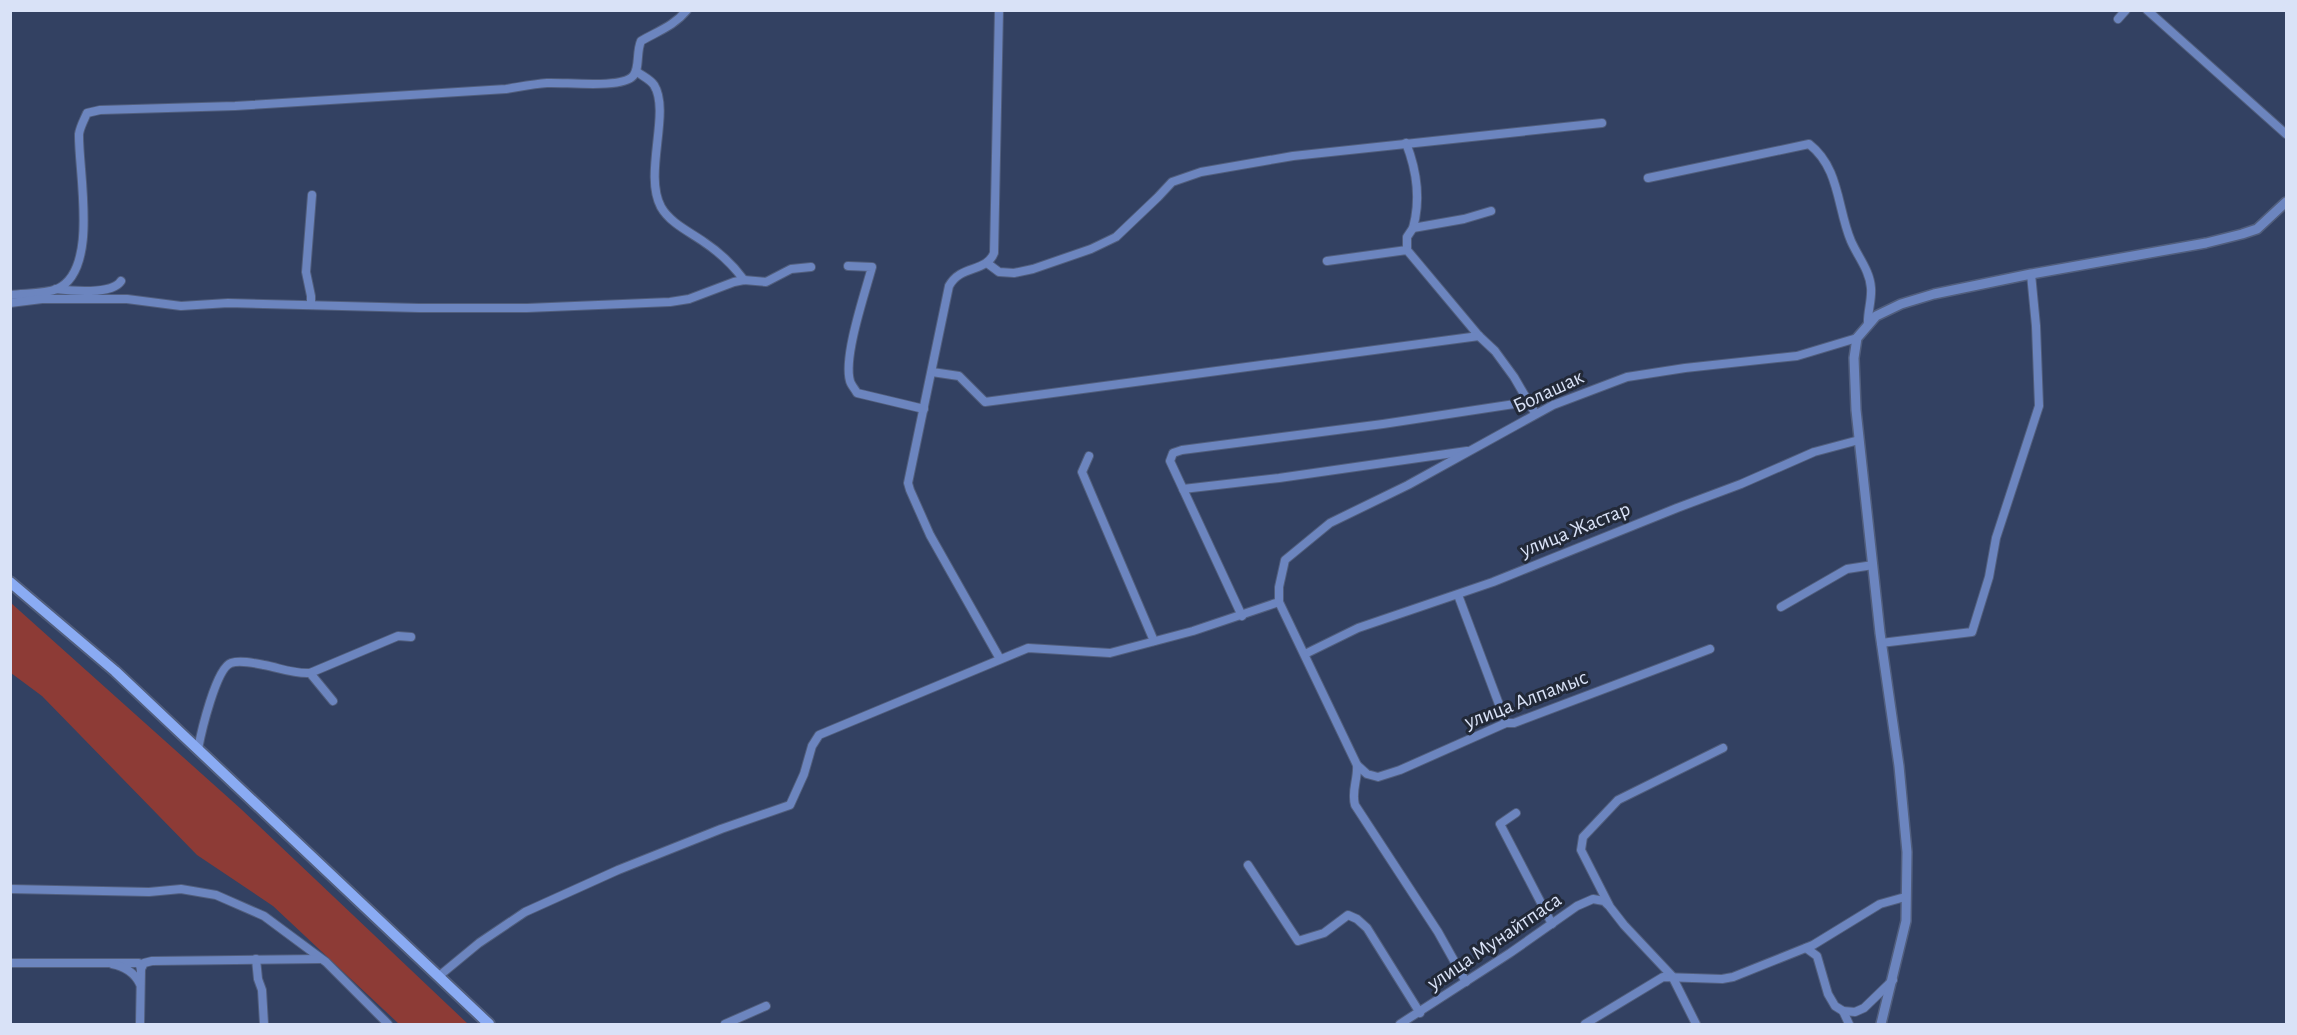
<svg xmlns="http://www.w3.org/2000/svg" width="2297" height="1035" viewBox="0 0 2297 1035" font-family="'Alegreya Sans',sans-serif">
	<rect width="100%" height="100%" fill="#334162"/>
	<polygon fill="#8d3b36" points="11,603 241,809 468,1024 399,1024 273,906 197,855 42,696 11,673"/>
	<g fill="none" stroke-linecap="round" stroke-linejoin="round">
		<g stroke="#515e7d" stroke-width="10">
			<g id="minor">
				<path d="M999 10 994 253C986 273 961 264 949 286L908 483 910 490 930 535 1000 659"/>
				<polyline points="2147,10 2286,134"/>
				<polyline points="2118,19 2126,10"/>
				<path d="M636 71C642 76 650 79 654 85 671 112 643 174 661 207 670 223 690 232 704 242 719 252 733 265 744 280"/>
				<path d="M1406 143C1417 171 1421 199 1413 228"/>
				<path d="M1648 178 1809 144C1840 168 1837 208 1851 241 1858 257 1870 271 1871 288 1872 301 1867 313 1868 325"/>
				<polyline points="1407,250 1407,237 1413,228 1464,219 1491,211"/>
				<polyline points="1327,261 1407,250 1479,336 1495,351 1514,377 1535,413"/>
				<polyline points="987,263 999,272 1014,273 1033,269 1091,249 1116,237 1158,197 1172,182 1201,172 1293,156 1602,123"/>
				<path d="M848 266 872 267C865 293 843 357 850 381 851 385 855 389 857 393L924 409"/>
				<path d="M56 289C71 291 112 295 121 281"/>
				<path d="M10 295C25 293 44 294 57 289 100 270 78 171 79 134 80 127 84 120 87 113L100 110 235 106 506 89C519 87 533 84 547 83 565 82 622 89 633 76 640 69 636 52 641 41 658 31 674 26 687 10"/>
				<polyline points="10,303 42,299 127,299 181,306 228,303 419,308 527,308 670,302 689,299 734,282 744,280 766,282 791,269 811,267"/>
				<polyline points="311,305 311,296 306,272 312,195"/>
				<polyline points="932,372 959,376 985,402 1479,336"/>
				<polyline points="1089,456 1082,472 1154,641"/>
				<polyline points="1183,489 1279,478 1467,451"/>
				<polyline points="1458,595 1506,723"/>
				<polyline points="1781,607 1847,569 1873,565"/>
				<polyline points="1242,616 1170,461 1173,453 1182,450 1383,424 1528,402"/>
				<polyline points="1881,643 1972,632 1989,577 1996,538 2039,406 2036,326 2031,274"/>
				<polyline points="1305,654 1358,628 1493,582 1677,508 1741,484 1814,452 1859,440"/>
				<polyline points="310,673 333,701"/>
				<path d="M198 749C201 733 216 668 231 663 240 660 254 663 264 665 280 668 293 674 310 673L398 636 411 637"/>
				<polyline points="1357,765 1367,774 1378,777 1400,770 1506,723 1514,723 1710,649"/>
				<polyline points="1516,813 1500,824 1552,924"/>
				<polyline points="1248,865 1298,941 1324,933 1348,915 1357,919 1367,928 1420,1013"/>
				<polyline points="10,889 149,892 181,889 216,895 264,916 326,962 388,1024"/>
				<polyline points="1806,948 1817,956 1828,994 1835,1006 1843,1011 1855,1012 1864,1008 1893,980"/>
				<polyline points="256,959 258,979 262,990 264,1024"/>
				<polyline points="10,963 139,963 141,969 140,1024"/>
				<path d="M112 964C124 966 135 973 140 984"/>
				<polyline points="141,969 144,963 152,961 320,959"/>
				<polyline points="439,976 479,943 525,912 618,870 721,829 790,805 804,774 812,746 819,735 1028,648 1110,653 1193,631 1279,602"/>
				<path d="M1466 982 1438 932 1355 805C1351 791 1358 780 1357 765L1279 602V587L1285 560 1330 523 1408 485 1553 405 1627 377 1685 368 1797 356 1857 338"/>
				<polyline points="1843,1011 1849,1024"/>
				<polyline points="725,1024 766,1006"/>
				<polyline points="1400,1024 1510,953 1577,906 1593,899 1604,901 1608,905"/>
				<polyline points="1585,1024 1663,977 1722,979 1733,977 1813,945 1880,904 1905,897"/>
				<polyline points="1696,1024 1672,976 1624,925 1610,907 1581,850 1583,837 1618,800 1723,748"/>
			</g>
		</g>
		<g stroke="#515e7d" stroke-width="12">
			<polyline id="tertiary" points="1881,1024 1906,921 1907,852 1899,766 1880,633 1856,410 1854,358 1857,338 1876,316 1901,304 1934,294 2031,274 2206,243 2242,234 2257,229 2286,202"/>
		</g>
		<g stroke="#515e7d" stroke-width="14">
			<polyline id="secondary" points="10,582 115,671 489,1024"/>
		</g>
		<use href="#minor" stroke="#6c85bf" stroke-width="8"/>
		<use href="#tertiary" stroke="#6c85bf" stroke-width="9"/>
		<use href="#secondary" stroke="#8aabf3" stroke-width="10"/>
	</g>
	<g text-anchor="middle" stroke-width="6" stroke-linejoin="round" paint-order="stroke">
		<g font-size="21" fill="#d9e2f7" stroke="#222938">
			<text transform="translate(1548 391) rotate(-25)" y="7">Болашак</text>
			<text transform="translate(1575 529) rotate(-22)" y="7">улица Жастар</text>
			<text transform="translate(1526 699) rotate(-21)" y="7">улица Алпамыс</text>
			<text transform="translate(1494 941) rotate(-34)" y="7">улица Мунайтпаса</text>
		</g>
	</g>
	<rect width="2297" height="1035" fill="none" stroke="#d9e2f7" stroke-width="24"/>
</svg>
